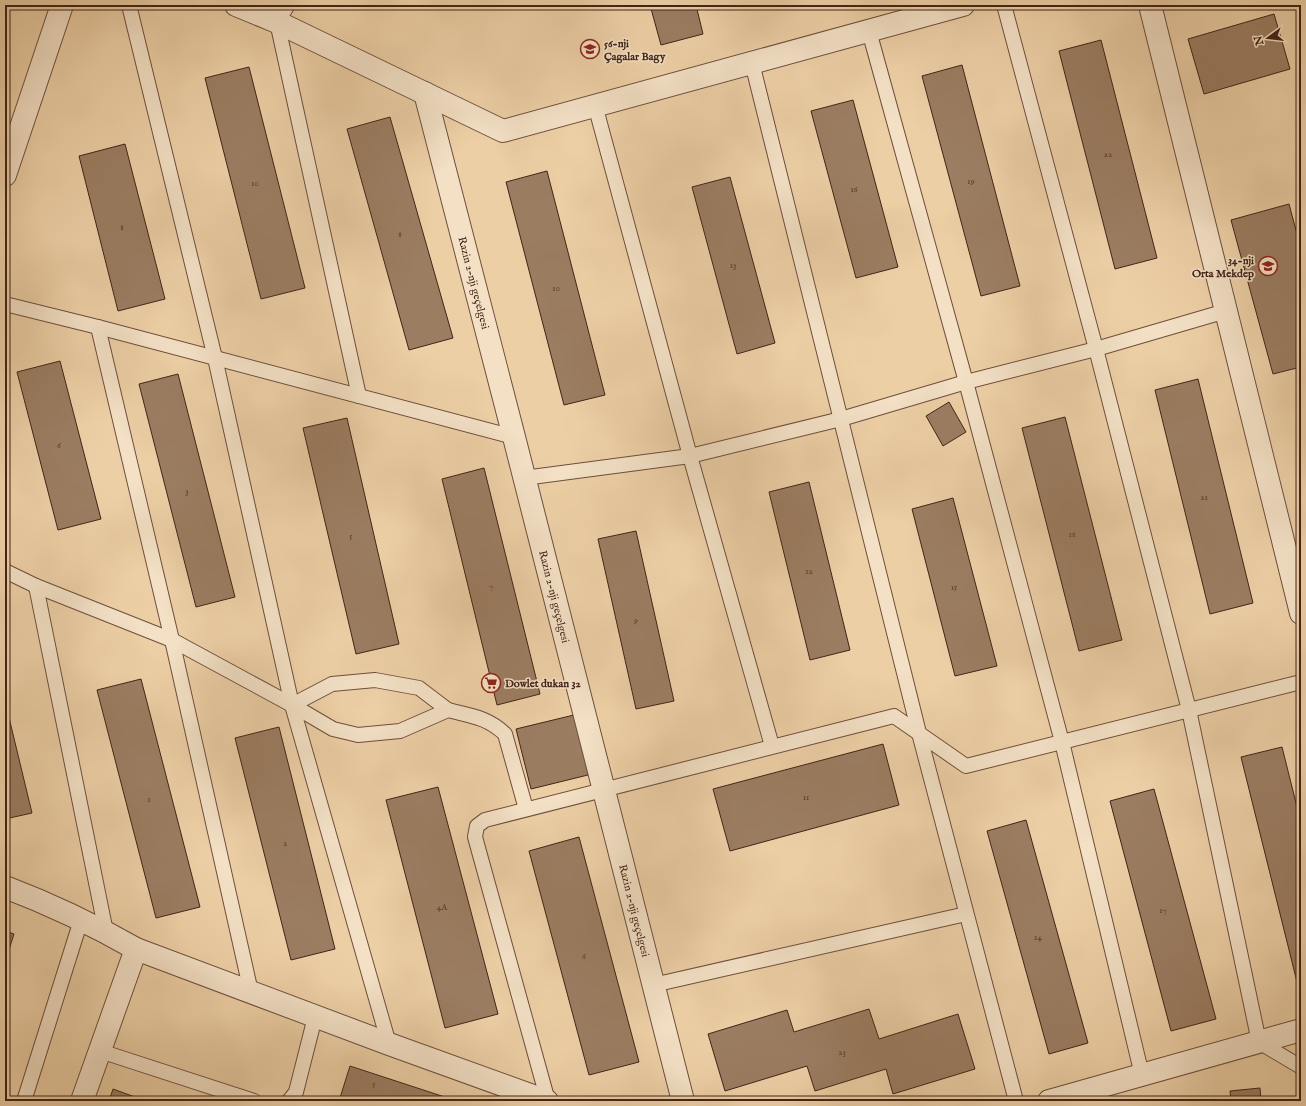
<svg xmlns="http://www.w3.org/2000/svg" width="1306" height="1106" viewBox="0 0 1306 1106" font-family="'IM FELL English',serif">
	<rect width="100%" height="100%" fill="#edcfa6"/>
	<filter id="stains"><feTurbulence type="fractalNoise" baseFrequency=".005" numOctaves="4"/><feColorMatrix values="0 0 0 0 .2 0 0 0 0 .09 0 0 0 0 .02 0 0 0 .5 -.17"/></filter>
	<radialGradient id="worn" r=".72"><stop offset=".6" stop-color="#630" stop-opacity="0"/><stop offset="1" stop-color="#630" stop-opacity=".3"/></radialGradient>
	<g fill="#9b7d62" stroke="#422418">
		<polygon points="650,5 696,5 703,34 661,45"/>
		<polygon points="1274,14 1290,69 1204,94 1188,39"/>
		<polygon points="1101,40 1157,258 1115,269 1059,51"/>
		<polygon points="962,65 1020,286 981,296 922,76"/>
		<polygon points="249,67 305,288 261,299 205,78"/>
		<polygon points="853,100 898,267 856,278 811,111"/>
		<polygon points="390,117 453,338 409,350 347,129"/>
		<polygon points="125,144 165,299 118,311 79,156"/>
		<polygon points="547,171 605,395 564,405 506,182"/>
		<polygon points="730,177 775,343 737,354 692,187"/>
		<polygon points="1289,204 1301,249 1301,367 1273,374 1231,220"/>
		<polygon points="60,361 101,519 58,530 17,372"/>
		<polygon points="178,374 235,597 196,607 139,384"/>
		<polygon points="1198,379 1253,603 1210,614 1155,390"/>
		<polygon points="949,402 966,432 943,446 926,416"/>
		<polygon points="1065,417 1122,640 1079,651 1022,428"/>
		<polygon points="347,418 399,644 356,654 303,428"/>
		<polygon points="484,468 540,694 497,705 442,479"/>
		<polygon points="809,482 850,650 810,660 769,492"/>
		<polygon points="953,498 997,666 955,676 912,509"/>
		<polygon points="636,531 674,701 636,709 598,539"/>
		<polygon points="141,679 200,907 156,918 97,690"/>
		<polygon points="5,701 32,813 5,819"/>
		<polygon points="578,714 592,774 531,789 516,729"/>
		<polygon points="279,727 335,949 291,960 235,738"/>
		<polygon points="883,744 899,805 730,851 713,789"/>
		<polygon points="1282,747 1301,823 1301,986 1298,986 1241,757"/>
		<polygon points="438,787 498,1014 445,1028 386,800"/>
		<polygon points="1154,789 1216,1019 1171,1031 1110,801"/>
		<polygon points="1026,820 1088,1043 1049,1054 987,831"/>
		<polygon points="579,837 639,1062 589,1075 529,851"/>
		<polygon points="5,931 14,934 5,962"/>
		<polygon points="869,1009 879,1039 958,1014 975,1069 893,1094 886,1069 815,1091 807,1066 725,1091 708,1034 787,1010 794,1032"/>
		<polygon points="350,1066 457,1101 339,1101"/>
		<polygon points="1260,1088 1261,1101 1231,1101 1230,1091"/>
		<polygon points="113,1089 146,1101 109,1101"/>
	</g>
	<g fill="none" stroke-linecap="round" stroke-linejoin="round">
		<g stroke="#6d4f3c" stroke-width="16">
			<g id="service">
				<polyline points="129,5 215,358 292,705 389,1044"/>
				<polyline points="288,5 277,22 359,396"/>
				<polyline points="1004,5 1096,349 1189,710 1259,1042 1301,1067"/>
				<polyline points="869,31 966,382 1062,742 1142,1075"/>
				<polyline points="752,63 919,733 1016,1101"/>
				<polyline points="595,105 690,456 772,746"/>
				<polyline points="5,304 98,327 514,437"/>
				<polyline points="98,327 172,640 251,992"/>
				<polyline points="524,478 690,456 841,419 966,382 1096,349 1226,311"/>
				<polyline points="5,571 36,586 172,640 292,705 333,729 358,735 400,731 448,710 419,688 375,680 332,684 292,705"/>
				<polyline points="36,586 106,932"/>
				<path d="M448 710C471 716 487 717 505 734L526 809"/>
				<polyline points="653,985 966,914"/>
				<polyline points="100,1051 254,1101"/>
				<polyline points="24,1101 81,920"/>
				<polyline points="289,1101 296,1092 315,1017"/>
				<polyline points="548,1101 475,837 477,826 485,820 894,716 966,766 1301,682"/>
			</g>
		</g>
		<g stroke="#6d4f3c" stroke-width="24">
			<g id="minor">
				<polyline points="236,5 277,22 503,131 963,5"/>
				<polyline points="1150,5 1301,613"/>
				<path id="s1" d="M425 93 514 437 683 1101"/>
				<polyline points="5,175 62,5"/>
				<path d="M5 887C50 904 94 925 136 949L82 1101"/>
				<polyline points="136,949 389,1044 547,1101"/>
				<polyline points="1049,1101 1301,1030"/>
			</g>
		</g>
		<use href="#service" stroke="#f3e0c5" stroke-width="14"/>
		<use href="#minor" stroke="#f3e0c5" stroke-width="22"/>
	</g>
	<defs>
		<g id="school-ring" transform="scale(1)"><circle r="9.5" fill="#f3e0c5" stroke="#8f2418" stroke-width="1.5"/><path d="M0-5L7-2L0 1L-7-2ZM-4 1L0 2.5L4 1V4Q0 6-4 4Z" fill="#8f2418"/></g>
		<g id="supermarket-ring" transform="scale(1)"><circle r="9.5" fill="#f3e0c5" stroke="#8f2418" stroke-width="1.5"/><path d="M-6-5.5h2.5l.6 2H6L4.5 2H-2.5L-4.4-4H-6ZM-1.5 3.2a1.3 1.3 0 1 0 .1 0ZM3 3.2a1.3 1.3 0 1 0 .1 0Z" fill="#8f2418"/></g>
	</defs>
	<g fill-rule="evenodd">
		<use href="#school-ring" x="590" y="49"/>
		<use href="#school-ring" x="1268" y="266"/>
		<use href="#supermarket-ring" x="491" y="683"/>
	</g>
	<g text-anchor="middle" stroke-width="3" stroke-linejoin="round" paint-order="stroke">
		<g font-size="9" fill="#583a2a">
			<text x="1108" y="157">22</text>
			<text x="971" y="184">19</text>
			<text x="255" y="186">10</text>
			<text x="854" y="192">16</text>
			<text x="122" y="230">8</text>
			<text x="400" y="237">8</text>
			<text x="733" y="268">13</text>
			<text x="556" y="291">10</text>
			<text x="59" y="448">6</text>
			<text x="187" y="494">3</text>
			<text x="1204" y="500">21</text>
			<text x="1072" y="537">18</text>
			<text x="351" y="539">5</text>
			<text x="809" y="574">12</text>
			<text x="491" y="589">7</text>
			<text x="954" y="590">15</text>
			<text x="636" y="623">9</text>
			<text x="806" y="800">11</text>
			<text x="149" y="802">1</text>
			<text x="285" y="846">2</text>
			<text x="442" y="910">4A</text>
			<text x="1163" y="913">17</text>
			<text x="1038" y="940">14</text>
			<text x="584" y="959">6</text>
			<text x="842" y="1055">23</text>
			<text x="374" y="1087">5</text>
		</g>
		<g font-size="11" font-weight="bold" fill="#422418" stroke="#f3e0c5" text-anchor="start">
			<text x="604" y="47">56-nji<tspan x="604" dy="13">Çagalar Bagy</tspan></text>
			<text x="1254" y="264" text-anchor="end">34-nji<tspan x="1254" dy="13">Orta Mekdep</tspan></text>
			<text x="505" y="687">Dowlet dukan 32</text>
		</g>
		<g font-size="11" fill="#422418" stroke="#f3e0c5">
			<text dy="4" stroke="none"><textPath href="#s1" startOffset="196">Razin 2-nji geçelgesi</textPath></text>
			<text dy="4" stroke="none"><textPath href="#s1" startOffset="520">Razin 2-nji geçelgesi</textPath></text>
			<text dy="4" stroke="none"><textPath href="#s1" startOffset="844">Razin 2-nji geçelgesi</textPath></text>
		</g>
	</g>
	<rect width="1306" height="1106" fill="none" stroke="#edcfa6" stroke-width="20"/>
	<rect x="6" y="6" width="1294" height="1094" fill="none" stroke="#422418" stroke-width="2"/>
	<rect x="10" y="10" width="1286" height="1086" fill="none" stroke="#422418"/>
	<g transform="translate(1268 38) rotate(255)" stroke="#f3e0c5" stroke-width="3" paint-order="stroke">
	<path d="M0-3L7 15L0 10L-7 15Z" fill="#422418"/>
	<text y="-6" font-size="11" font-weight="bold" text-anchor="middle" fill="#422418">N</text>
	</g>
	<rect width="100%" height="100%" filter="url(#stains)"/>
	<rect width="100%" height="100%" fill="url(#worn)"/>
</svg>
